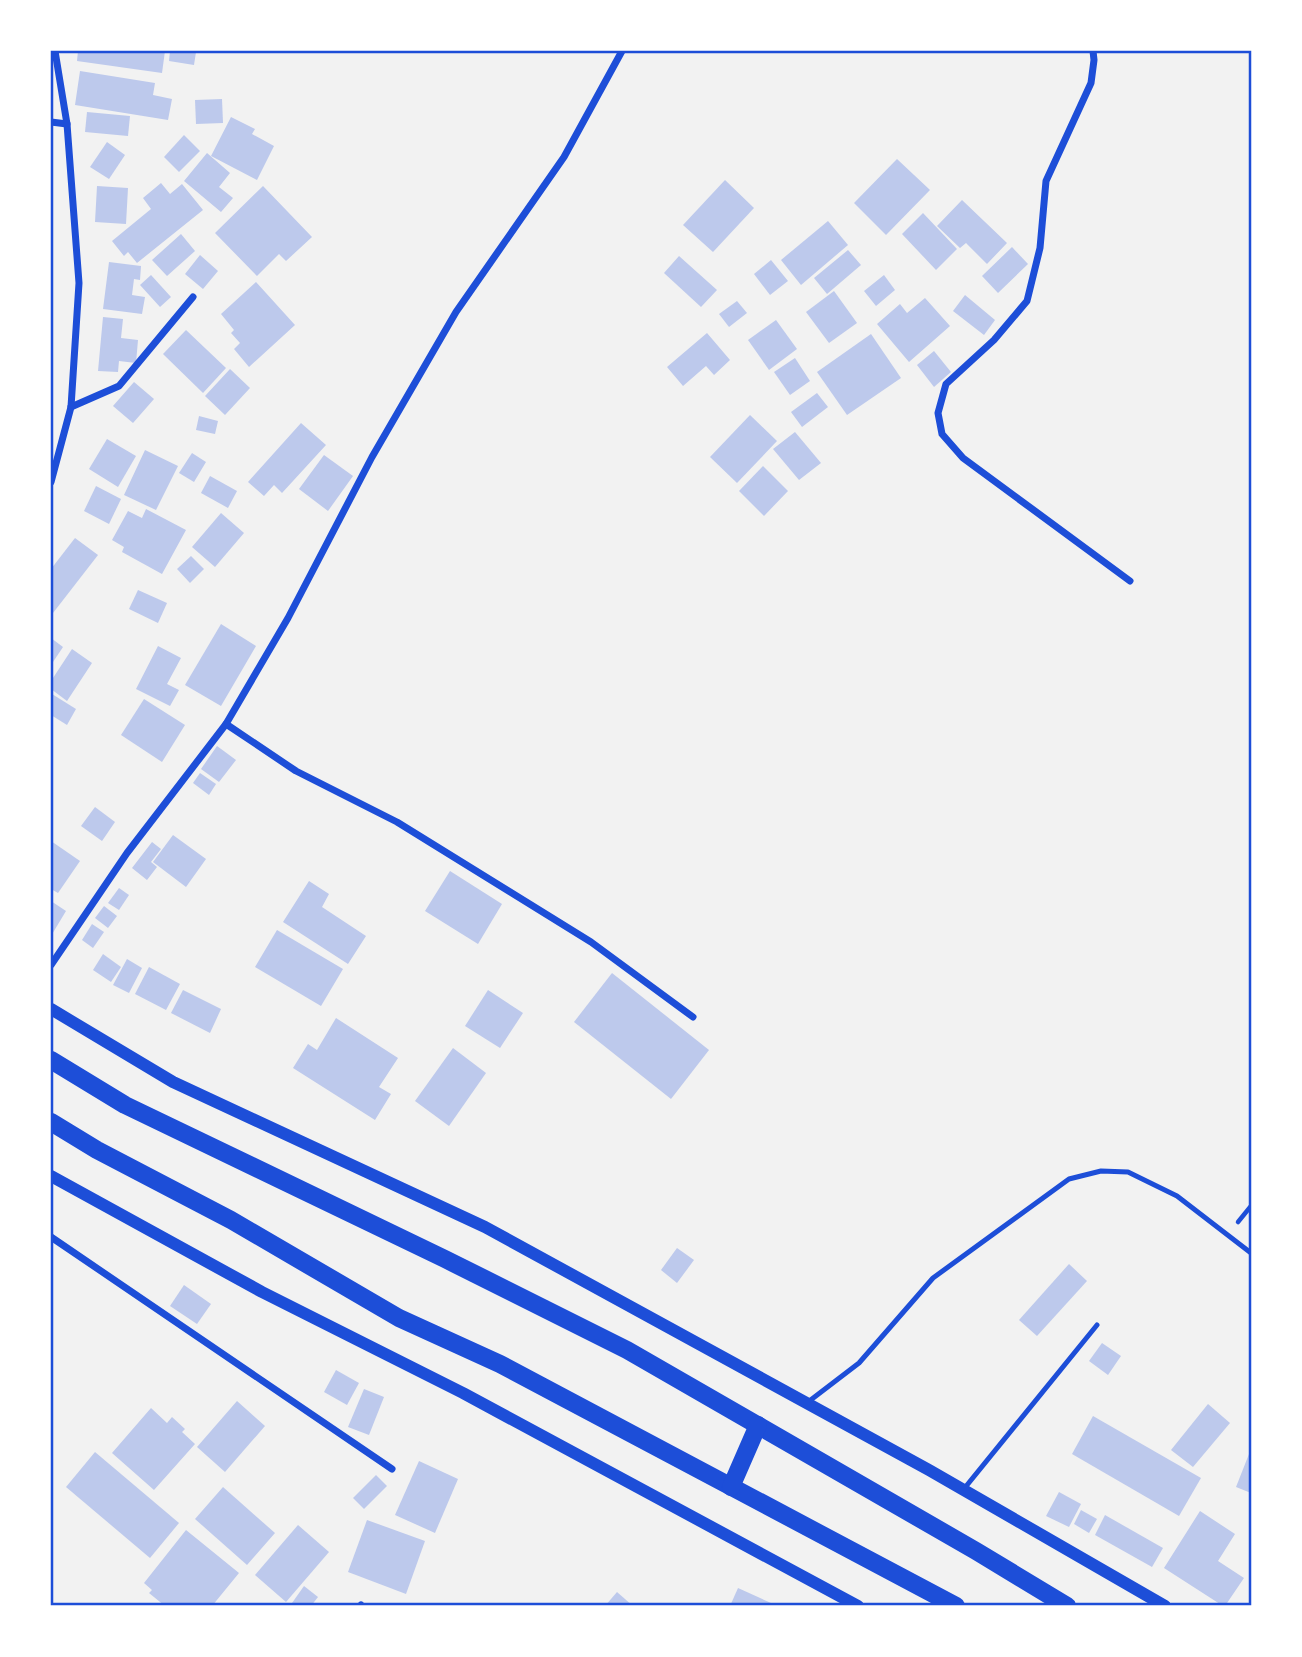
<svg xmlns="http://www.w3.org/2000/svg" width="1302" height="1657" viewBox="0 0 1302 1657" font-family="'Times New Roman',serif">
	<rect width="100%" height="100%" fill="#f2f2f2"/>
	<g fill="#bdc9ec">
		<polygon points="78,51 165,51 162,73 77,61"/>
		<polygon points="170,51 196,52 194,65 169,61"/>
		<polygon points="80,71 155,83 153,95 172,99 168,120 75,105"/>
		<polygon points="222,99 223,123 196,124 195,100"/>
		<polygon points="87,112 130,116 128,136 85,132"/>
		<polygon points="231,117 255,129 252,134 274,146 257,180 211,156"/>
		<polygon points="184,135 200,151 179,172 164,157"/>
		<polygon points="107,142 125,155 109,179 90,167"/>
		<polygon points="207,153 230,173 219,187 233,198 221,212 184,181"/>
		<polygon points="897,159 930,190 886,235 854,203"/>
		<polygon points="725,180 754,208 713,252 683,225"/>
		<polygon points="161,183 170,194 182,184 203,210 137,263 128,252 124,256 112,241 151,209 143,198"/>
		<polygon points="97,186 128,188 126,224 95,222"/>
		<polygon points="263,186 312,237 286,261 279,254 257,276 215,233"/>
		<polygon points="962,200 1007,243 987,264 966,243 960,248 937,226"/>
		<polygon points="923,213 957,249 936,270 902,234"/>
		<polygon points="828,221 848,245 801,285 781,260"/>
		<polygon points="181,234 195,251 167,276 152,260"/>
		<polygon points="1012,247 1028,264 998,293 982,276"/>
		<polygon points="848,250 861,265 827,294 814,278"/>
		<polygon points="200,255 218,271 203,289 185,274"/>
		<polygon points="679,256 717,290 701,307 664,273"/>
		<polygon points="771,260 788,281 770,295 754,274"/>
		<polygon points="109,262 141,266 140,280 134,279 132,295 145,297 142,314 103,309"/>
		<polygon points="151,275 171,297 160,307 140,285"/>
		<polygon points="884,275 895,290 876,306 864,291"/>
		<polygon points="256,282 295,325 249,367 234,349 240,343 231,333 234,330 221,314"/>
		<polygon points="834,291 857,323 829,343 806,312"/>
		<polygon points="965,295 995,320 984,335 953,311"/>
		<polygon points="925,298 950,326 909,362 877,324 900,304 907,313"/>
		<polygon points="737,301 747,313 729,327 719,314"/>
		<polygon points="103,317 123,319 121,338 138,340 136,363 119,361 118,372 98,371"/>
		<polygon points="776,320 797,349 769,370 748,340"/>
		<polygon points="186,330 226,368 203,393 163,354"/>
		<polygon points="707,333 730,360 714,375 706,366 683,386 667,367"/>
		<polygon points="871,334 901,378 847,415 817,372"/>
		<polygon points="934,351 951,372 934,387 917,365"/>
		<polygon points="795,358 810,381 790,395 774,372"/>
		<polygon points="230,369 250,388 225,415 205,396"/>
		<polygon points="134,382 154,399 133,423 113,406"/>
		<polygon points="817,393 828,407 802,427 791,412"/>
		<polygon points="750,415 777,441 737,483 710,457"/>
		<polygon points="199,416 218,421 215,434 196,430"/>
		<polygon points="301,423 326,445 282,493 274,485 264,496 248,482"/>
		<polygon points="795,432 821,463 799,480 773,449"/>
		<polygon points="107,439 136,456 118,487 89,469"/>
		<polygon points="145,450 178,466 156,510 124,495"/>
		<polygon points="192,453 206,462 194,482 179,473"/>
		<polygon points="324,455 353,476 328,511 299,489"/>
		<polygon points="763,466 788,491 764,516 739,491"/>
		<polygon points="210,476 237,491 228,508 201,493"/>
		<polygon points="96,486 121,499 109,524 84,511"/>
		<polygon points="146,509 186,530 162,574 122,552 124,547 112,540 128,511 142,518"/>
		<polygon points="221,513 244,533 215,567 192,547"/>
		<polygon points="75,538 98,555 53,613 51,611 51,569"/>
		<polygon points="191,556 204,569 190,583 177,569"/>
		<polygon points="138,590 167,603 158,623 129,609"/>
		<polygon points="221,624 256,646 221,706 185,685"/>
		<polygon points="51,638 63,647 51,665"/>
		<polygon points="158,646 181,658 167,684 179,690 170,706 136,689"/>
		<polygon points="72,649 92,663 67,701 51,689 51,681"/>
		<polygon points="52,694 76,709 67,725 51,715"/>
		<polygon points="144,699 185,725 162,762 121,735"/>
		<polygon points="217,746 236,760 219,782 201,769"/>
		<polygon points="200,773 216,784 209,795 193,783"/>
		<polygon points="95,807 115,822 102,841 81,826"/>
		<polygon points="173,835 206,859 186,887 153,862"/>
		<polygon points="51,841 80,861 58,893 51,889"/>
		<polygon points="152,842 161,849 151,862 157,867 147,880 132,868"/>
		<polygon points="450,871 502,904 478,944 425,911"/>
		<polygon points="309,881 329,894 322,907 366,936 348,964 283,922"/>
		<polygon points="119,888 129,895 119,910 108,903"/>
		<polygon points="51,901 66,911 51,936"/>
		<polygon points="104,906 117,916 108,928 95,918"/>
		<polygon points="92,924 104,932 93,948 82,940"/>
		<polygon points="277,930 343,969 321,1006 255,967"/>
		<polygon points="103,954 121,967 111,982 93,970"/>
		<polygon points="127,959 142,968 129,993 113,985"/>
		<polygon points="149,967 180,984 166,1010 135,994"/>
		<polygon points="612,973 709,1050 671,1099 574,1022"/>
		<polygon points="183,990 221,1009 210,1033 171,1013"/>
		<polygon points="488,990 523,1013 500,1048 465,1026"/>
		<polygon points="336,1018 398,1058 379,1087 391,1094 375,1120 293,1068 308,1044 317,1050"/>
		<polygon points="453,1048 486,1073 449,1126 415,1101"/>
		<polygon points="677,1248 694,1260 677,1283 661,1270"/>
		<polygon points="1069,1264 1087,1281 1037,1336 1019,1320"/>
		<polygon points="184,1285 211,1304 197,1324 170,1306"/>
		<polygon points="1102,1343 1121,1356 1108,1375 1089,1361"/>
		<polygon points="336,1370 359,1383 347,1405 324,1392"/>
		<polygon points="364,1389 384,1397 369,1435 348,1427"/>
		<polygon points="237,1401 265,1426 225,1472 197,1447"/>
		<polygon points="1208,1404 1230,1423 1193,1467 1171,1450"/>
		<polygon points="151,1408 167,1423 172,1417 185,1429 182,1432 195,1444 154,1490 112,1453"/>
		<polygon points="1093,1416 1201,1478 1179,1516 1072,1454"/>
		<polygon points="95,1452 179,1523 150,1558 66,1487"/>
		<polygon points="1249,1454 1251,1455 1251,1493 1236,1487"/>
		<polygon points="419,1461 458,1479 435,1533 395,1515"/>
		<polygon points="376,1475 387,1486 364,1509 353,1498"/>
		<polygon points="223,1487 275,1533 247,1565 195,1519"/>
		<polygon points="1059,1492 1081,1504 1069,1527 1046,1516"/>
		<polygon points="1081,1510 1097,1519 1089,1533 1074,1524"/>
		<polygon points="1200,1511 1235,1534 1218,1561 1244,1578 1225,1606 1223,1606 1164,1568"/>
		<polygon points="1105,1515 1163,1548 1152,1567 1095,1535"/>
		<polygon points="367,1520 425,1541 406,1594 348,1572"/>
		<polygon points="298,1525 329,1552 286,1602 255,1575"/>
		<polygon points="186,1530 239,1573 212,1606 165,1606 149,1593 152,1590 144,1583"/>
		<polygon points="304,1586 318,1597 311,1606 296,1606 292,1603"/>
		<polygon points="738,1588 771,1603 770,1606 730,1606"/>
		<polygon points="617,1592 633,1606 605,1606"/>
	</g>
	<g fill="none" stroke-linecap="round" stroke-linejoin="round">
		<polyline stroke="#1d4ed8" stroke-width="4.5" points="1238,1222 1251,1206"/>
		<g stroke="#1d4ed8" stroke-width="5">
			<polyline points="808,1402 859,1363 933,1278 1069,1179 1101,1171 1128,1172 1177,1196 1251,1253"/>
			<polyline points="963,1490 1097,1325"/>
		</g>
		<g stroke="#1d4ed8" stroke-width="7">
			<polyline points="1093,51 1094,60 1091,83 1046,181 1040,248 1027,301 994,340 946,384 938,413 942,434 963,458 1130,581"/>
			<polyline points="51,122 67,124"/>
			<polyline points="71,407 119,386 193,297"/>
			<polyline points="51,482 71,407 79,283 67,124 55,51"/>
			<polyline points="226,724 296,771 397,822 591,942 693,1017"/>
			<polyline points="51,965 127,853 226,724 288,618 372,457 456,312 564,157 622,51"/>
			<polyline points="51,1237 392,1469"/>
			<polyline points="360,1606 361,1605"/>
		</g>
		<g stroke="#1d4ed8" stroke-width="12">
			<polyline points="51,1009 173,1082 485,1227 929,1470 1165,1606"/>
			<polyline points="51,1176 262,1292 463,1393 858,1606"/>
		</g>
		<g stroke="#1d4ed8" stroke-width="18">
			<polyline points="51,1060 125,1105 445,1259 627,1350 976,1551 1067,1606"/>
			<polyline points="51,1122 97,1150 231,1220 399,1318 500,1364 956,1606"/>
			<polyline points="731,1487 758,1425"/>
		</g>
	</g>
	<rect width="1302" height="1657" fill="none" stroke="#ffffff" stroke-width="105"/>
	<rect x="52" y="52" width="1198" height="1552" fill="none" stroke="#1d4ed8" stroke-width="2.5"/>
</svg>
